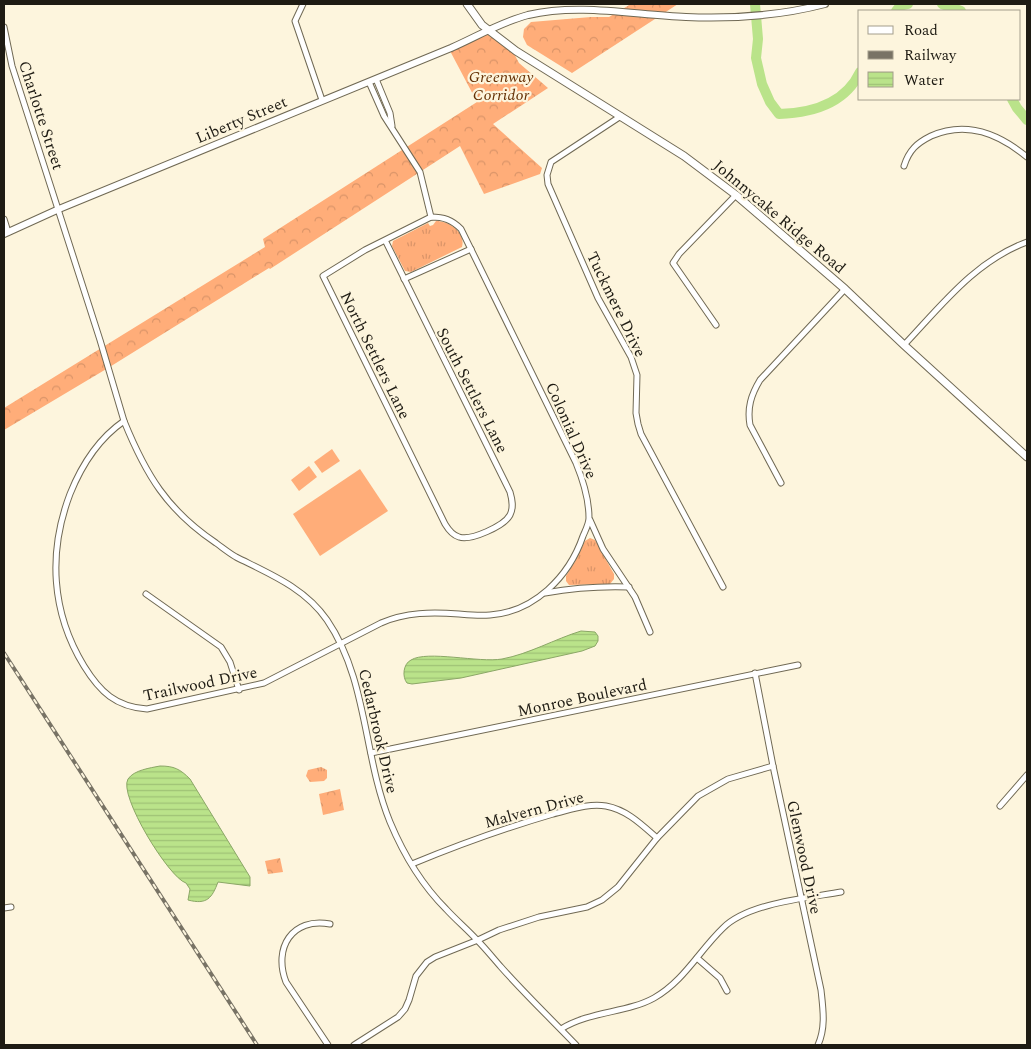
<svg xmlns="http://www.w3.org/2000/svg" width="1031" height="1049" viewBox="0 0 1031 1049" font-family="Spectral,serif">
	<defs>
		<pattern id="grass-tufts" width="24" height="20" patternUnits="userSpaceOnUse" patternTransform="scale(1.25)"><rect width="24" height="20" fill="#ffad79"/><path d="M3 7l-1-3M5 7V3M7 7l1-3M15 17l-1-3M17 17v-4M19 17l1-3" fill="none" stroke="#da9468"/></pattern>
		<pattern id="forest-crowns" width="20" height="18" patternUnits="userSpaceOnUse" patternTransform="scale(1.25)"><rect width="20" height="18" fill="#ffad79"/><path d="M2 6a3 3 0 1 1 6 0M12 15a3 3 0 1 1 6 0" fill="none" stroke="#da9468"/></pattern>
		<pattern id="water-rules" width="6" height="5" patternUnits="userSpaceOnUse" patternTransform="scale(1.25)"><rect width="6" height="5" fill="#bae38a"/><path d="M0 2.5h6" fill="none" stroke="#9fc276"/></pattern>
	</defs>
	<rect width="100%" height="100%" fill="#fdf5dd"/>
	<g fill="url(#grass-tufts)">
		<path d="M436 221C449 221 466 232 462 247L411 272 405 271 392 246 393 241 428 223 430 226 433 225Z"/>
		<polygon points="590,538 595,540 614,574 614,579 610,584 569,585 566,581 566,576 576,560 585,541"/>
		<polygon points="321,767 327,770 327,778 324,781 310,782 306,776 308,770"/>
	</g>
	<g fill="url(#forest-crowns)">
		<polygon points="631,4 678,4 572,73 527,45 523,37 524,29 531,22 591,17 609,17"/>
		<polygon points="489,33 508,42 519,63 548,88 493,124 542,168 540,174 484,194 460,146 270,269 269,268 108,368 4,430 4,408 265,247 263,239 477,102 449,49"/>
		<polygon points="340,789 344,810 323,815 319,794"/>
		<polygon points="280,858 283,872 268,874 265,861"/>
	</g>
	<g fill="#ffad79">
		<polygon points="332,449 340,461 322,473 314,462"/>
		<polygon points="309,466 317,477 299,491 291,480"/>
		<polygon points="360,469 388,511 320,556 293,514"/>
	</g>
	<g fill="url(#water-rules)" stroke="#8ba766">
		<path d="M581 631 595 632 598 636V641L595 646 582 651 461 678 412 684 407 683C402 677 403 664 411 660 427 650 479 663 502 659 529 654 555 639 581 631Z"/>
		<path d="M160 766C174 766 180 769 190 779L250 877V886L218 882C212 898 207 905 188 900L190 889 186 883C169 878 118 795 128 779 134 770 150 768 160 766Z"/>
	</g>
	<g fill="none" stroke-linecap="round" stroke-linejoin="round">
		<g stroke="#bae38a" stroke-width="10">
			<path d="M755 4 758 39 756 58 762 84 770 102 779 114C812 113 845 104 860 72"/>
			<polyline points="942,4 961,11"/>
			<polyline points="896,11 900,6 908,4"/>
			<polyline points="1012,99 1017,108 1027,120"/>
		</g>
		<g stroke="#706954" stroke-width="7">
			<g id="minor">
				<polyline points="303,4 295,21 322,100"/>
				<path d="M4 27 12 66 100 340 124 421C98 439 82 464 70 494 48 552 51 612 84 666 100 692 116 707 147 709L264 683 381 623C406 612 432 612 459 614 470 615 479 616 490 615 534 612 569 577 583 536 585 531 589 524 589 518 589 500 583 480 576 463L461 229C452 220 444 217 431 217L365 250 323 276 445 524C448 529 452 535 459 537 471 541 504 526 510 515 514 507 512 499 510 492L385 240"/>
				<polyline points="376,79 390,113 392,126"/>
				<polyline points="369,82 384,116 420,172 431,217"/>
				<polyline points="621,116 551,162 547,175 548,184 598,298 631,357 637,375 636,413 638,424 641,434 723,587"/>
				<path d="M904 166C909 150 917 143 931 136 967 120 999 134 1027 157"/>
				<polyline points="4,219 8,232"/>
				<polyline points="404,279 471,249"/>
				<polyline points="716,325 673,263 679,254 736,195"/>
				<path d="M904 345C941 306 975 261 1027 242"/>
				<path d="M124 421C146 475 167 510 216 543 223 548 229 553 236 557 270 574 305 588 327 620 368 680 363 756 390 822 403 853 422 885 446 909 456 920 467 929 477 940 486 949 493 958 501 967 525 994 551 1019 576 1045"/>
				<path d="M781 483 750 425C747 408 751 395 760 380L845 289"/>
				<polyline points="590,520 603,549 635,597 650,632"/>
				<path d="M545 593C573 588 600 586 629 587"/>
				<polyline points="146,594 221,647 230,662 239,690"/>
				<path d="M755 673 773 766 821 990C823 1009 826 1027 818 1045"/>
				<polyline points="371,753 798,665"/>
				<polyline points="1000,806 1027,775"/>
				<path d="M412 864C458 845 505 828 553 814 570 810 588 803 606 806 627 810 641 824 657 838"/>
				<polyline points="4,908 11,907"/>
				<polyline points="697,958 720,978 727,991"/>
				<path d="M561 1029C590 1011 627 1013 654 998 684 981 699 951 723 928 748 903 807 898 841 892"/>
				<path d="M328 1045 286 982C273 948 292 917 330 924"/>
				<polyline points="354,1045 398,1017 405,1009 409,1000 416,976 427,962 435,957 478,940 499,930 539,917 587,907 602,900 618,887 657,838 698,796 728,779 773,766"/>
			</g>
		</g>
		<g stroke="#706954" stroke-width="8">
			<path id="tertiary" d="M4 234 59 209 451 48C476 37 501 22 528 15 579 3 634 15 686 17 733 19 779 16 825 4"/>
		</g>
		<g stroke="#706954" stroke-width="9">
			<polyline id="secondary" points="467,4 482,25 516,51 684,156 736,195 845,289 904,345 1027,457"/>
		</g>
		<use href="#minor" stroke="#fff" stroke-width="5"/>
		<use href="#tertiary" stroke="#fff" stroke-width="6"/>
		<use href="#secondary" stroke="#fff" stroke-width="7"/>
		<g stroke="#787365" stroke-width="4">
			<polyline id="rail" points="4,653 257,1045"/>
		</g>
		<use href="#rail" stroke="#fdf5dd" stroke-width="2" stroke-dasharray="5.5" stroke-linecap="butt"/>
	</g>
	<g text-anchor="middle" stroke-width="4.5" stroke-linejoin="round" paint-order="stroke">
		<g font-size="16" font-style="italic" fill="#653004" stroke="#fdf5dd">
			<text x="501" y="82">Greenway<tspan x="501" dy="18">Corridor</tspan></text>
		</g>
		<g font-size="16" fill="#1e1b13" stroke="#fdf5dd">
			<text transform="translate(42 115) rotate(72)" y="6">Charlotte Street</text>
			<text transform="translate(241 119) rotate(-23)" y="6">Liberty Street</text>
			<text transform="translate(780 216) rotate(40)" y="6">Johnnycake Ridge Road</text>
			<text transform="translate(617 304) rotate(64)" y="6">Tuckmere Drive</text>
			<text transform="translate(376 355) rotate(64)" y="6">North Settlers Lane</text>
			<text transform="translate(473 390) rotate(63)" y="6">South Settlers Lane</text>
			<text transform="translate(572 430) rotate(66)" y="6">Colonial Drive</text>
			<text transform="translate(200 683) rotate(-12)" y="6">Trailwood Drive</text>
			<text transform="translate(582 697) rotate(-12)" y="6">Monroe Boulevard</text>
			<text transform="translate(379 731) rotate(77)" y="6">Cedarbrook Drive</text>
			<text transform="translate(534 809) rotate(-15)" y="6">Malvern Drive</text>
			<text transform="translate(805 857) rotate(78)" y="6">Glenwood Drive</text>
		</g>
	</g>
	<rect width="1031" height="1049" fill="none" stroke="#1e1b13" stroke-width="10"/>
	<rect x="858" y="10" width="162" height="90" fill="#fdf5dd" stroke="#a49e8c"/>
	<rect x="868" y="26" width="25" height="8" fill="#ffffff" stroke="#a49e8c"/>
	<text x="904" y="35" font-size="15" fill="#1e1b13">Road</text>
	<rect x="868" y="51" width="25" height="8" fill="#787365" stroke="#a49e8c"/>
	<text x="904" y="60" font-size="15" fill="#1e1b13">Railway</text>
	<rect x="868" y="72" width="25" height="15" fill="url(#water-rules)" stroke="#a49e8c"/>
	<text x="904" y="85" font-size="15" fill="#1e1b13">Water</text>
</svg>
